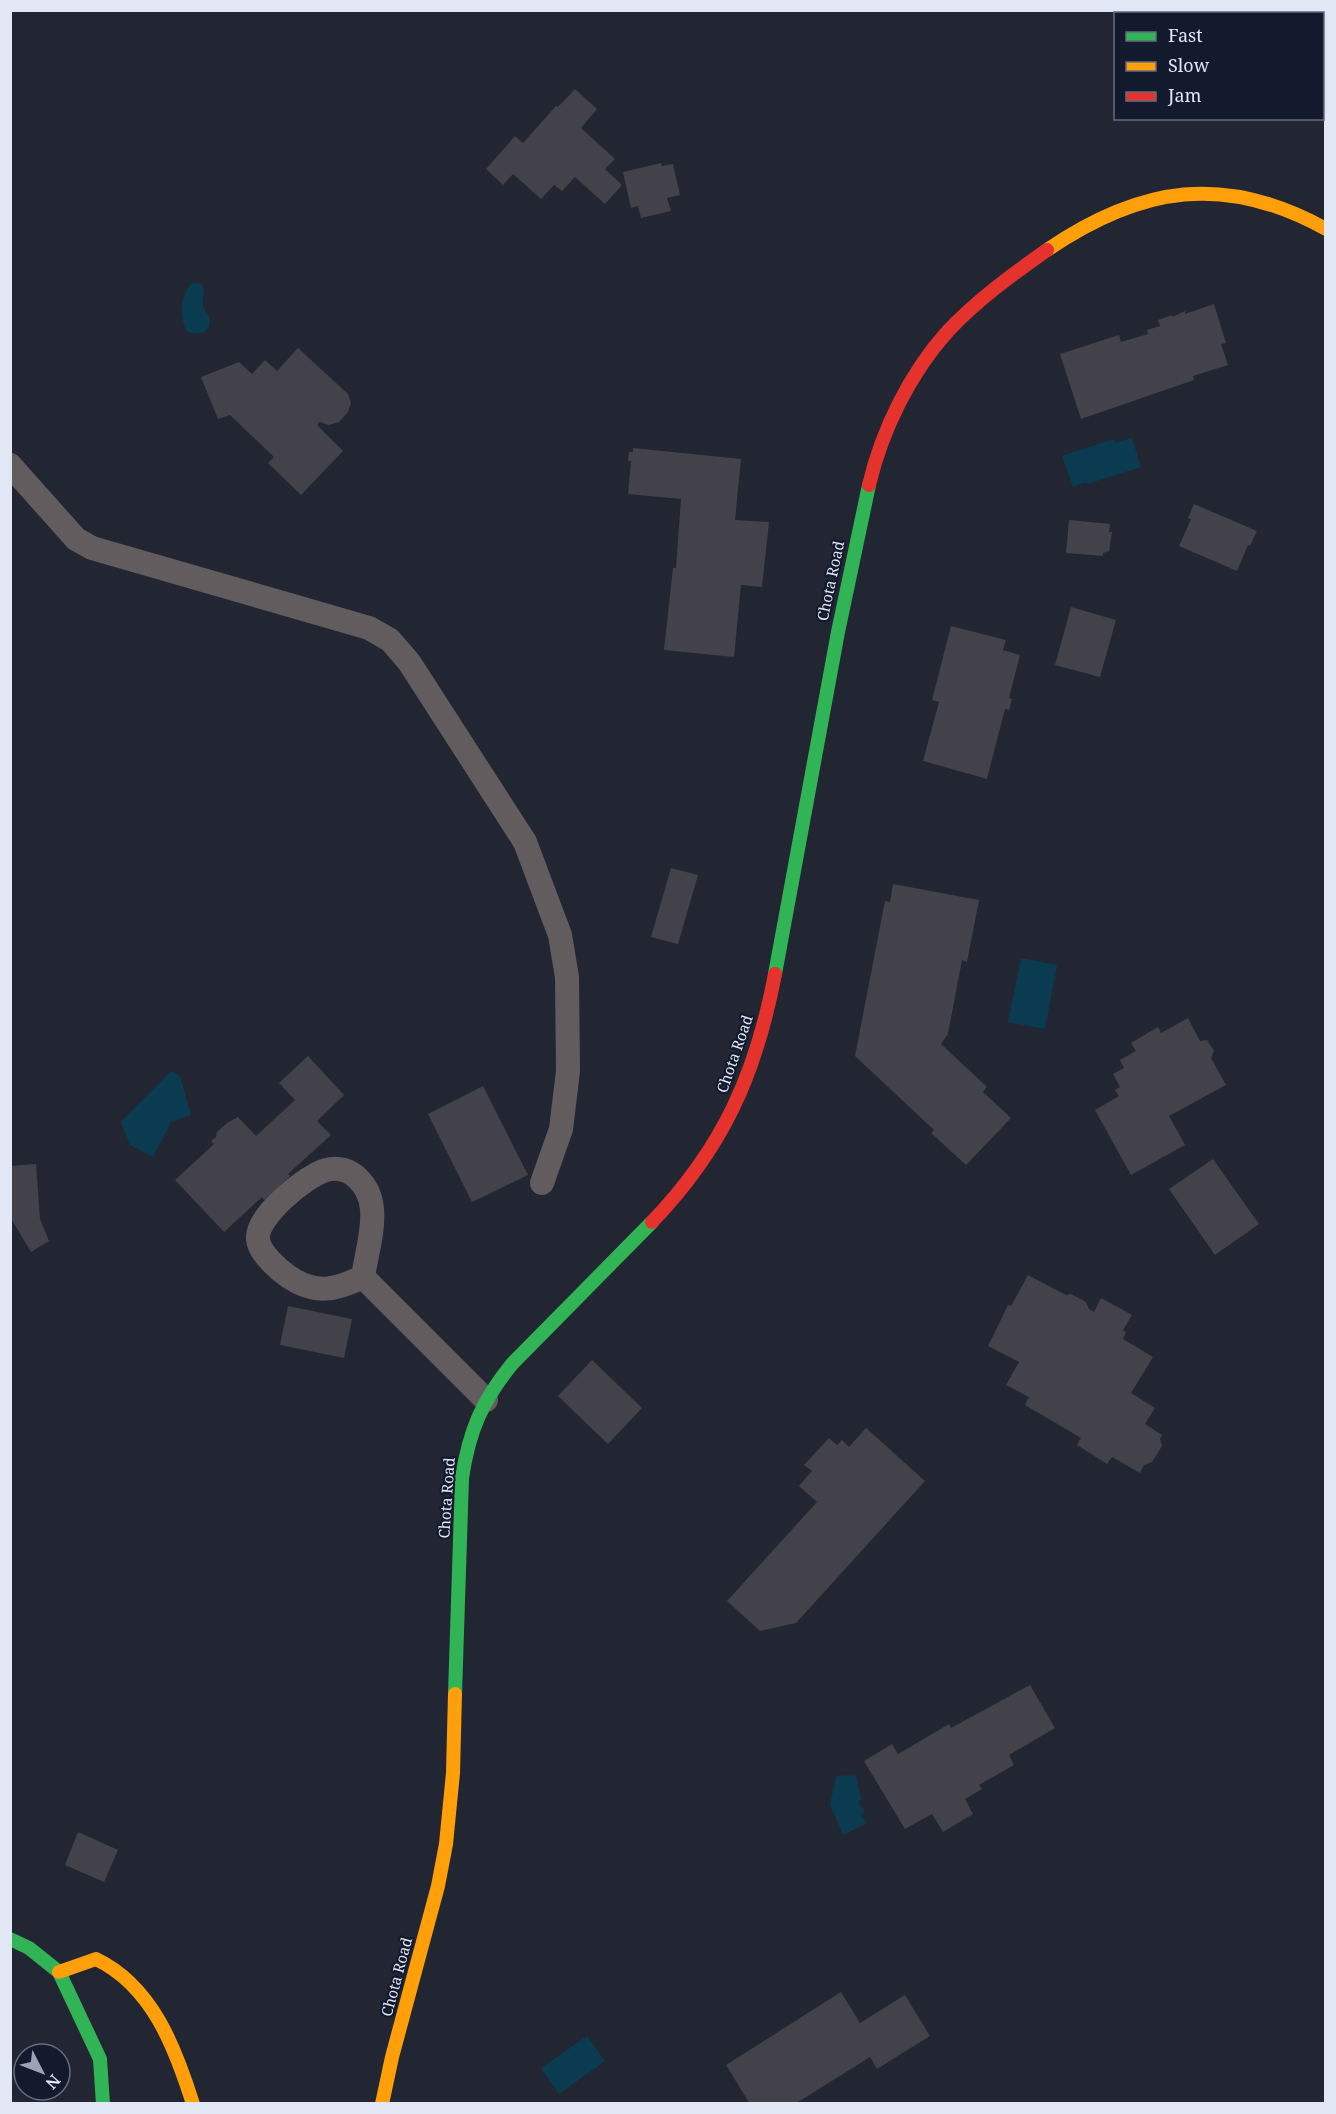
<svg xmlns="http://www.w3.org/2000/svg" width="1336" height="2114" viewBox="0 0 1336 2114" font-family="'Noto Serif',serif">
	<rect width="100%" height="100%" fill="#222632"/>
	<g fill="#0a3b51">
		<path d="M192 283 202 284C206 296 203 294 203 304 203 309 208 313 209 318 213 333 197 337 187 331 179 317 180 294 192 283Z"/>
		<polygon points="1132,438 1141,467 1087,484 1086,482 1073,487 1062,456 1114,439 1115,443"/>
		<polygon points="1021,958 1057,965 1045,1029 1008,1022"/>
		<polygon points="171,1071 180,1076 191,1115 171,1122 153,1157 130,1145 121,1122"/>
		<polygon points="856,1775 861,1799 858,1803 864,1810 862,1817 867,1823 843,1835 830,1805 836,1776"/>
		<polygon points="587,2036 605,2061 559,2094 541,2068"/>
	</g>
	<g fill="#434149">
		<polygon points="575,89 597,109 581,128 615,159 605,169 622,185 605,204 575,177 562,191 554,185 541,199 513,174 503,185 486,169 515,136 523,143 556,106 558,107"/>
		<polygon points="661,163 662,166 673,164 680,195 667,198 671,211 641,218 638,206 631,208 623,172"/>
		<polygon points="1214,304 1226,343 1221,344 1228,365 1193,376 1194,380 1081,419 1060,354 1119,335 1121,342 1148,334 1147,330 1160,326 1158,320 1172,315 1172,317 1185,311 1185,314"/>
		<polygon points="298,348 348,394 351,403 348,412 339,422 329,425 320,422 317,425 343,451 301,495 268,463 274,457 230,415 218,419 201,377 239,362 252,374 265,360 277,371"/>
		<polygon points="633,448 741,459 735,520 769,522 762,587 741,585 734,657 664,650 673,568 676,568 681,499 628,494 631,461 628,461 629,452 633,452"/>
		<polygon points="1194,504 1257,531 1250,546 1248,545 1237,571 1179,546 1191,519 1188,518"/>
		<polygon points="1069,520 1110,524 1109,532 1112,532 1109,551 1103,553 1103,556 1066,553"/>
		<polygon points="1071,607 1116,620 1100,677 1055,665"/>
		<polygon points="951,626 1006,640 1003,650 1020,655 1009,698 1012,699 1009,710 1005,709 987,779 923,761 939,702 932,700"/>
		<polygon points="671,868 698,875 678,944 651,937"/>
		<polygon points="893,884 979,900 967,962 962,960 948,1034 941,1044 987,1087 983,1092 1011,1118 966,1165 931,1133 934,1130 855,1056 885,901 890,902"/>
		<polygon points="1188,1018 1200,1041 1207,1040 1214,1051 1211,1058 1226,1085 1169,1116 1185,1145 1131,1175 1095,1110 1119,1096 1115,1090 1120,1087 1113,1074 1124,1068 1120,1060 1136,1051 1131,1043 1158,1027 1161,1033"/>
		<polygon points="308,1056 344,1095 317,1121 331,1135 288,1174 290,1176 264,1200 262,1197 224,1232 175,1180 214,1144 211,1141 216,1137 217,1132 227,1123 238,1117 256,1136 295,1100 279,1083"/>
		<polygon points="483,1086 528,1175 472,1202 428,1114"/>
		<polygon points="1213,1159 1259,1224 1215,1255 1169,1189"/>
		<polygon points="36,1164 40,1219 49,1241 31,1252 12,1220 10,1166"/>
		<polygon points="1028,1275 1066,1295 1071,1294 1086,1302 1089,1309 1094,1312 1101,1298 1132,1315 1123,1330 1126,1332 1123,1339 1153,1357 1131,1393 1155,1408 1145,1424 1162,1435 1160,1439 1162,1446 1152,1462 1144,1465 1140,1473 1112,1457 1107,1464 1077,1445 1081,1438 1025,1405 1029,1397 1006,1385 1019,1362 988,1346 1008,1305 1011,1306"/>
		<polygon points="288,1306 352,1319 344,1358 280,1345"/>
		<polygon points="592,1360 642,1408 608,1444 558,1396"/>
		<polygon points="866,1428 925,1481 796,1623 760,1631 727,1601 817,1502 799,1486 812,1471 804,1465 829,1438 837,1445 842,1440 849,1447"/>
		<polygon points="1030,1685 1055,1728 1009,1755 1014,1765 979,1785 982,1789 965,1799 973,1814 943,1832 932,1814 905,1829 864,1761 892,1744 898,1754 949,1724 951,1728"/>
		<polygon points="78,1832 118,1850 104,1882 65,1865"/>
		<polygon points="841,1992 860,2023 905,1995 930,2036 877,2069 870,2057 795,2104 750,2104 726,2065"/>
	</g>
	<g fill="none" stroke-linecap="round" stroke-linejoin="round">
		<g stroke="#625c5e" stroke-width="24">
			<polyline points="10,465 76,539 92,548 369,628 390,640 409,662 525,842 560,935 567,977 568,1071 561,1129 542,1183"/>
			<path d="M363 1277C366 1256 374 1231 372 1209 370 1186 351 1163 326 1170 306 1176 256 1216 258 1239 259 1253 279 1270 289 1277 316 1295 335 1290 363 1277L486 1400"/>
		</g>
		<g stroke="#30b455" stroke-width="14">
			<polyline points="775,974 838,632 869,485"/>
			<path d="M455 1694 462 1478C469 1431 482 1401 512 1364L652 1222"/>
			<polyline points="10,1939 29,1948 59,1972 100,2059 103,2104"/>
		</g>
		<g stroke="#ff9f0a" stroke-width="14">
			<path d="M1047 250C1141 186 1225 173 1326 229"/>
			<path d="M59 1972 96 1959C152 1986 175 2047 193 2104"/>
			<polyline points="382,2104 392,2057 438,1886 446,1844 453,1773 455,1694"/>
		</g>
		<g stroke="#e5322d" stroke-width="14">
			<path d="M869 485C882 430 910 373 948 331 977 300 1013 274 1047 250"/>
			<path d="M652 1222C723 1148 756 1074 775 974"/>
		</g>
	</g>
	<g text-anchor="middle" stroke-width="4.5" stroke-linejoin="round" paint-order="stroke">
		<g font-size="15" fill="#e1e7f5" stroke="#131a2e">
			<text transform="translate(831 581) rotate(-78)" y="5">Chota Road</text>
			<text transform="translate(735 1054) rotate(-71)" y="5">Chota Road</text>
			<text transform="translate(447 1498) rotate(-86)" y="5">Chota Road</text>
			<text transform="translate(397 1977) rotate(-75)" y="5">Chota Road</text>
		</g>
	</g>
	<rect width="1336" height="2114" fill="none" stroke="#e1e7f5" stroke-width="24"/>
	<rect x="1114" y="12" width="210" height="108" fill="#131a2e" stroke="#656c7e" stroke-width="1.5"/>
	<rect x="1126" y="32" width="30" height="9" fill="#30b455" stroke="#656c7e" stroke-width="1.5"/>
	<text x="1168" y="42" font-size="18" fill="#e1e7f5">Fast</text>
	<rect x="1126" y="62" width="30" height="9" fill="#ff9f0a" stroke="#656c7e" stroke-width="1.5"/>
	<text x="1168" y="72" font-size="18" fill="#e1e7f5">Slow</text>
	<rect x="1126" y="92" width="30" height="9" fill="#e5322d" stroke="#656c7e" stroke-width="1.5"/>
	<text x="1168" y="102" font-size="18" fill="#e1e7f5">Jam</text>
	<g transform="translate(42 2072) rotate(132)"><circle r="28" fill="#131a2e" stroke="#656c7e" stroke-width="1.5"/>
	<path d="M0-4.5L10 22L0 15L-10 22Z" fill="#9ea3b1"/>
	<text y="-9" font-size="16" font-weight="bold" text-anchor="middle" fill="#e1e7f5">N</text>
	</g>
</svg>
